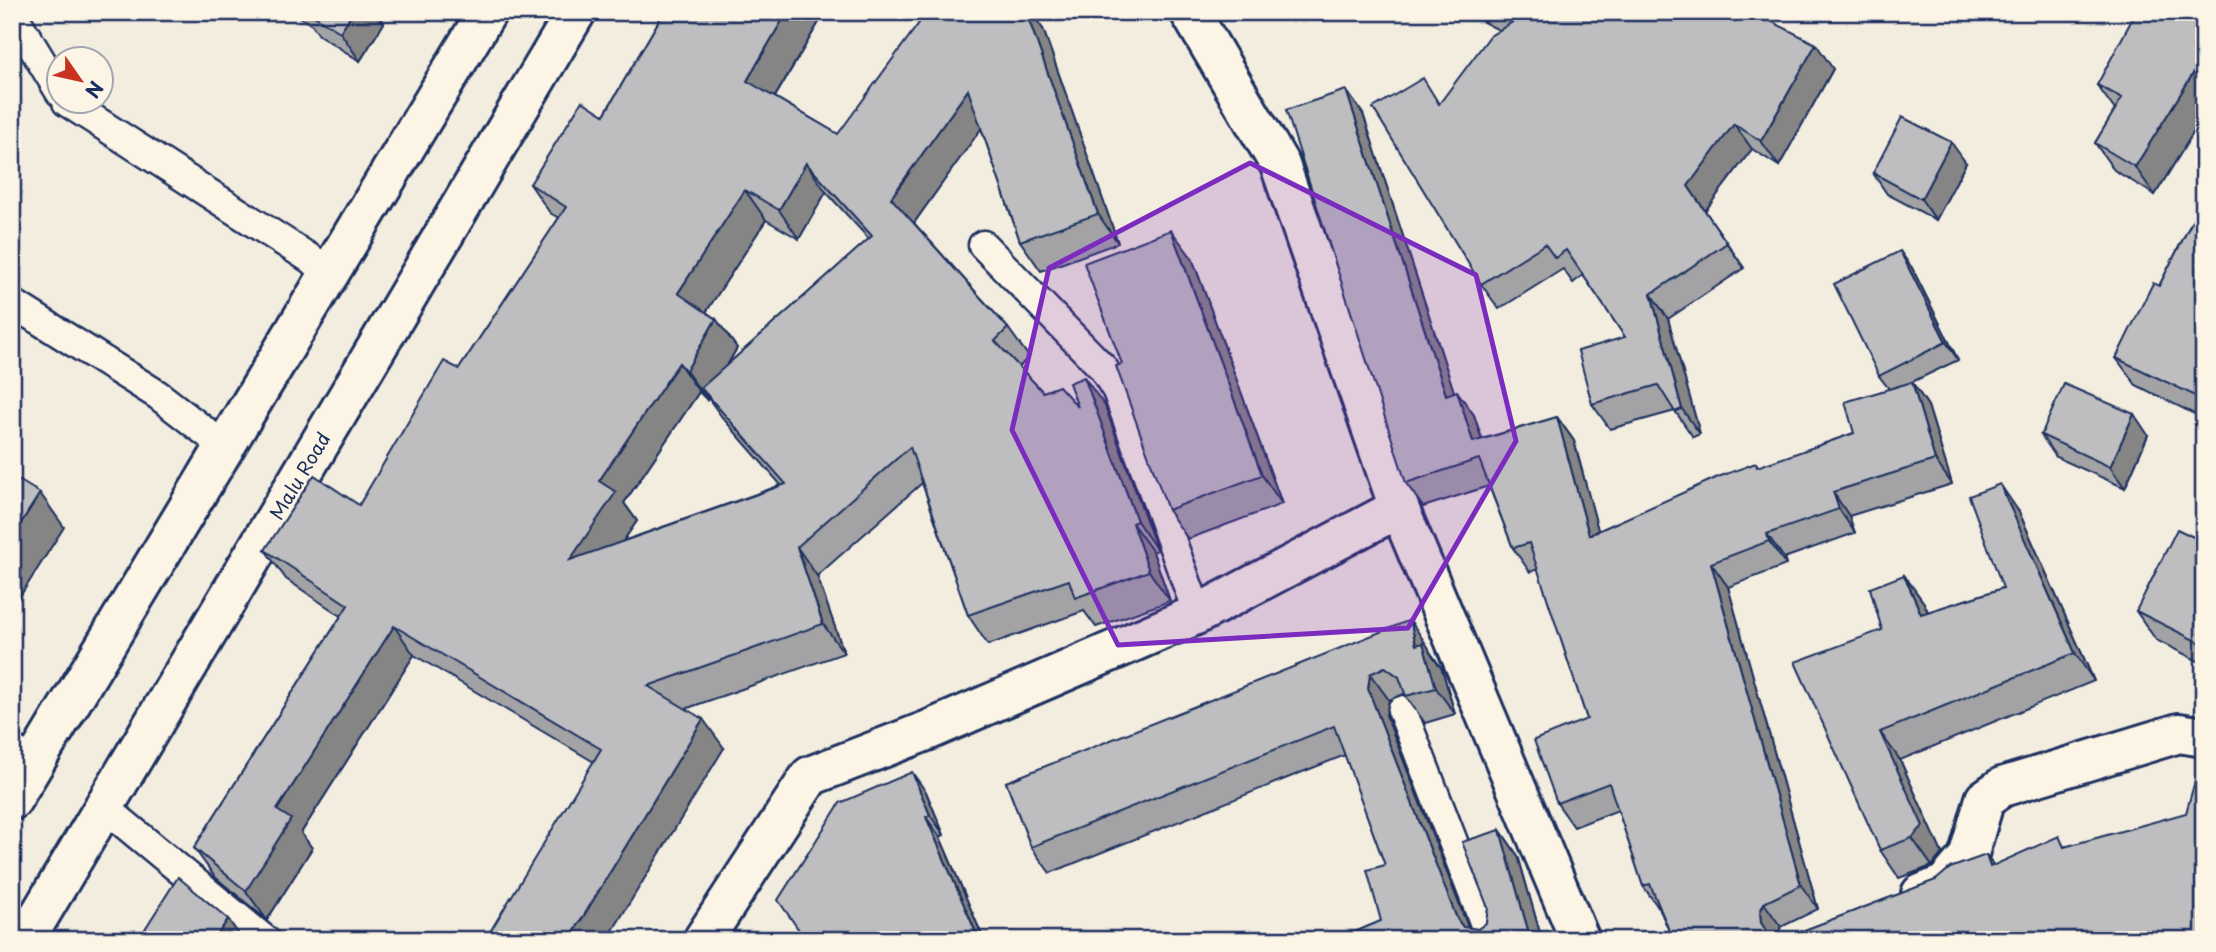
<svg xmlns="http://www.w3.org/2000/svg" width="2216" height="952" viewBox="0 0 2216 952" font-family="'Playpen Sans',sans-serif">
	<rect width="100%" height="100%" fill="#f3ede0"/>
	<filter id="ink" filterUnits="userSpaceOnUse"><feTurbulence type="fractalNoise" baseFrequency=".0143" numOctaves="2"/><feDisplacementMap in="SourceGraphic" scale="14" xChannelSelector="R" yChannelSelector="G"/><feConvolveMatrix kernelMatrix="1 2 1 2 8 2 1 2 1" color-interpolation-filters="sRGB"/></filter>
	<g filter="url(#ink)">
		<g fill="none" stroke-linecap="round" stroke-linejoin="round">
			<g stroke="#1b2f5e" stroke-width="33">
				<g id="lane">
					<polyline points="12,13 60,92"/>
					<polyline points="67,102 331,272"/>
					<polyline points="983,245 1103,368 1117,391 1198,614"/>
					<polyline points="12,303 158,395 225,447"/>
					<polyline points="1402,710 1491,940"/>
					<polyline points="12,749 35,763"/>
					<polyline points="104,807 265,940"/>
				</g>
			</g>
			<g stroke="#1b2f5e" stroke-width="44">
				<g id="street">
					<polyline points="1190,12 1280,165 1399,508 1580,940"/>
					<polyline points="1921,894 1945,884 1968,857 1985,799 2002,787 2179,733 2204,737"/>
					<polyline points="703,940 810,776 929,730 1198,614 1399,508"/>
				</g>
			</g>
			<g stroke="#1b2f5e" stroke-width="44">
				<g id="secondary">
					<polyline points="12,800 487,12"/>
					<polyline points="25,940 576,12"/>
				</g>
			</g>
			<use href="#lane" stroke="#fcf5e5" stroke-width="28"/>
			<use href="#street" stroke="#fcf5e5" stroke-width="38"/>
			<use href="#secondary" stroke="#fcf5e5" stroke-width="38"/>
		</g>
		<g fill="#a3a3a5" stroke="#1b2f5e" stroke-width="2" fill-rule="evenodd">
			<polygon points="291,12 377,12 384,23 360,61 319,35 312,25"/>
			<path d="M664 12H825L775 97 838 134 1043 29 1118 243 1041 271 1020 241 981 128 914 223 1008 328 1029 357 1019 367 1043 392 1078 407 1105 406 1157 550 1153 552 1170 601 1096 627 1084 611 988 645 968 615 922 483 817 576 844 653 685 709 724 748 594 762 414 655 301 833 312 848 267 920 215 877 194 848 341 616 286 579 265 550 359 505 459 369 559 218 550 213 530 184 604 115ZM826 192 869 239 727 365 737 348 716 319 706 312 766 220 799 239ZM699 392 707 400 708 398 722 417 781 485 623 541 637 521 624 503Z"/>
			<polygon points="1464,12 1753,12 1833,69 1779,166 1752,149 1705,211 1744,268 1668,319 1700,434 1693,437 1675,411 1610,429 1592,404 1625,337 1583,275 1573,283 1563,269 1499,309 1481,284 1499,30"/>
			<polygon points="2204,12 2204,115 2155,195 2114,170 2095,143 2115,110 2097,85"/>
			<polygon points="1346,90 1363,114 1454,392 1474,415 1482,439 1557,417 1574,441 1598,531 1756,463 1759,467 1854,433 1889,389 1879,376 1912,268 1958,360 1912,382 1928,406 1952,484 1849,516 1855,533 1784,558 1786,565 1728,587 1818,909 1781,927 1777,937 1789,936 1936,880 1986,855 1994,866 2066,846 2204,940 1673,940 1660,910 1643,886 1618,810 1574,827 1557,803 1587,719 1538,569 1530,572 1513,548 1489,486 1423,507 1406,483"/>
			<polygon points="1966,163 1936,220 1887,194 1873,173"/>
			<polygon points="2204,198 2204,419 2136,385 2116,358 2159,286"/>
			<polygon points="1192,258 1282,504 1188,539 1168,510 1122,364"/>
			<polygon points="2041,435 2148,435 2125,488 2056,457"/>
			<polygon points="2019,512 2094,681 1900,760 1942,853 1932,866 1899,878 1880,850 1882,630 1904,575 1924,603 1928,612 2003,588"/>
			<polygon points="2204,542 2204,664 2156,640 2136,611"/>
			<polygon points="1428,647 1430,652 1442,669 1455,714 1425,723 1404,694 1389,700 1386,715 1468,928 1478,929 1486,923 1500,830 1518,856 1542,940 1336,940 1381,921 1385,865 1345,755 1050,873 1031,847 1006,782"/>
			<polygon points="926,792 944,835 940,837 984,940 806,940"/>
		</g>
		<g fill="#858586" stroke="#1b2f5e" stroke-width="2">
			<polygon points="353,12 377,12 384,23 360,61 340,32"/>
			<polygon points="787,12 825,12 767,110 747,81"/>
			<polygon points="1026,12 1031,12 1043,29 1118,243 1098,214"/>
			<polygon points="1816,44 1833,69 1779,166 1761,141"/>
			<polygon points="2204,56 2204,115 2155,195 2135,167"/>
			<polygon points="968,90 988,119 911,227 891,198"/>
			<polygon points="1346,90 1363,114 1463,419 1446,395"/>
			<polygon points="1734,124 1752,149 1705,211 1744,268 1688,186"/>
			<polygon points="1951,142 1966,163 1936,220 1921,199"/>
			<polygon points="806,163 826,192 799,239 779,210"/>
			<polygon points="745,190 766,220 699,323 678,293"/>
			<polygon points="1171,230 1192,258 1282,504 1262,475"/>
			<polygon points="1900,251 1912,268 1958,360 1946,342"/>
			<polygon points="1651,294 1668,319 1700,434 1682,409"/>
			<polygon points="716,319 737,348 709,397 701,388 708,398 707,400 686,371"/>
			<polygon points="679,363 699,392 624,503 637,521 590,589 570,560 599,481"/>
			<polygon points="1084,377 1105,406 1157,550 1137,521"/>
			<polygon points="1912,382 1928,406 1952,484 1935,460"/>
			<polygon points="1457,391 1474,415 1490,466 1473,442"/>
			<polygon points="2134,414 2148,435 2125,488 2110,467"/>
			<polygon points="1557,417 1574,441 1606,559 1589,535"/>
			<polygon points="2000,484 2019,512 2094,681 2075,653"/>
			<polygon points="1833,492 1849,516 1855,533 1839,509"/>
			<polygon points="40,493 64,527 12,609 12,537"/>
			<polygon points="1132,523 1153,552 1170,601 1149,571"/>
			<polygon points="1767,534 1784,558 1786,565 1769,541"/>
			<polygon points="797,547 817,576 844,653 823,624"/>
			<polygon points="1711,563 1728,587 1818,909 1801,885"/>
			<polygon points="1904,575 1924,603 1941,642 1921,614"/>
			<polygon points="1410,620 1428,647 1430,652 1442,669 1455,714 1436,688 1416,645"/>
			<polygon points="394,626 414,655 301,833 312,848 267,920 246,891 277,810"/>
			<polygon points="1370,674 1389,700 1386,715 1473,940 1457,919 1368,689"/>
			<polygon points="703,719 724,748 607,940 569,940"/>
			<polygon points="1880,732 1900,760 1942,853 1932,866 1912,838"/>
			<polygon points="912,772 926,792 944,835 930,815"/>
			<polygon points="926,817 940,837 984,940 980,940 977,935"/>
			<polygon points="1500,830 1518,856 1542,940 1533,940 1529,934"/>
			<polygon points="1986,855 2003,879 1990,867"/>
			<polygon points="1764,903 1781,927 1777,936 1777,940 1772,940 1761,923 1760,912"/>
			<polygon points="228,919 243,940 214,940"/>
		</g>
		<g fill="#bebec0" stroke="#1b2f5e" stroke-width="2" fill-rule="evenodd">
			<polygon points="308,12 353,12 340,32"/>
			<path d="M664 12H787L747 81 838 134 927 12H1026L1098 214 1020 241 968 90 891 198 1008 328 995 341 1043 392 1059 386 1078 407 1069 383 1084 377 1137 521 1132 523 1149 571 1075 598 1069 580 968 615 910 447 797 547 823 624 648 686 703 719 569 940H485L601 749 394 626 277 810 291 819 246 891 194 848 348 605 265 550 314 475 359 505 444 361 459 369 566 207 530 184 582 101 604 115ZM806 163 872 236 701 388 786 484 570 560 616 492 599 481 679 363 686 371 716 319 678 293 745 190 779 210Z"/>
			<polygon points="1496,12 1753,12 1816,44 1761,141 1734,124 1688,186 1727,243 1651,294 1682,409 1675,412 1658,385 1592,404 1578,351 1625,337 1566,250 1555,258 1545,244 1481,284 1373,108 1423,78 1439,104 1490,36 1514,21"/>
			<polygon points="2136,12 2204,12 2204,56 2135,167 2095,143 2122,98 2097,85"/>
			<polygon points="1346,90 1446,395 1457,391 1473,442 1557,417 1589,535 1718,477 1756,463 1757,467 1854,433 1845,402 1912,382 1935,460 1833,492 1839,509 1767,534 1769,541 1711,563 1801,885 1764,903 1760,912 1761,923 1767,932 1777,937 1789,936 1936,880 1950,868 1986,855 1990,867 2059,836 2064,847 2186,813 2204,749 2204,940 1673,940 1650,884 1643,886 1609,783 1557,803 1534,740 1587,719 1529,543 1513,548 1479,459 1406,483 1286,110"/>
			<polygon points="1902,117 1951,142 1921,199 1873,173"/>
			<polygon points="2204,198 2204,400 2116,358 2153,283 2159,286"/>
			<polygon points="1171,230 1262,475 1168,510 1116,366 1122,364 1084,263"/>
			<polygon points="1900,251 1946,342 1879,376 1834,284"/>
			<polygon points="2064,384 2134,414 2110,467 2041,435"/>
			<polygon points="12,476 40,493 12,537"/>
			<polygon points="2000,484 2075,653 1880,732 1923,826 1912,838 1880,850 1795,662 1882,630 1870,588 1904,575 1921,614 2003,588 1969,496"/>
			<polygon points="2177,529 2204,542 2204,645 2136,611"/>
			<polygon points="1410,620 1416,645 1423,643 1436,688 1406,696 1399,677 1385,667 1370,674 1368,689 1457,919 1463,927 1478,929 1486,923 1488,908 1462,842 1500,830 1529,934 1515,940 1336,940 1381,921 1367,870 1385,865 1334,726 1031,847 1006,782"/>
			<polygon points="912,772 930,815 926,817 977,935 965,940 806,940 778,900 840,803"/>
			<polygon points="178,877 228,919 214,940 138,940"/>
		</g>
	</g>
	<path fill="#7b2cbf" fill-opacity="0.2" stroke="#7b2cbf" stroke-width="5" stroke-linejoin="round" d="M1250 163 1476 275 1516 441 1408 628 1118 645 1012 430 1049 268Z"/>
	<g text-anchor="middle" stroke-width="5" stroke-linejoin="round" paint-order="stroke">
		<g font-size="19" fill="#1b2f5e" stroke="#fcf5e5">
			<text transform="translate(300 476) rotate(-59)" y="7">Malu Road</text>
		</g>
	</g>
	<rect width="2216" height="952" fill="none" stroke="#fcf5e5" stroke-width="42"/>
	<rect x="21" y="21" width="2174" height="910" fill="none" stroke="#1b2f5e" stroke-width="2.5" filter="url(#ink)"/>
	<g transform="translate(80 80) rotate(124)"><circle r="33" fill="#fcf5e5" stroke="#a2a6af" stroke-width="2"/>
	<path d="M0-5L12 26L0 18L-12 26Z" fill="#c8321e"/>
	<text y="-10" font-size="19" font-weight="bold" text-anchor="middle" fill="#1b2f5e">N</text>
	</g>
</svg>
